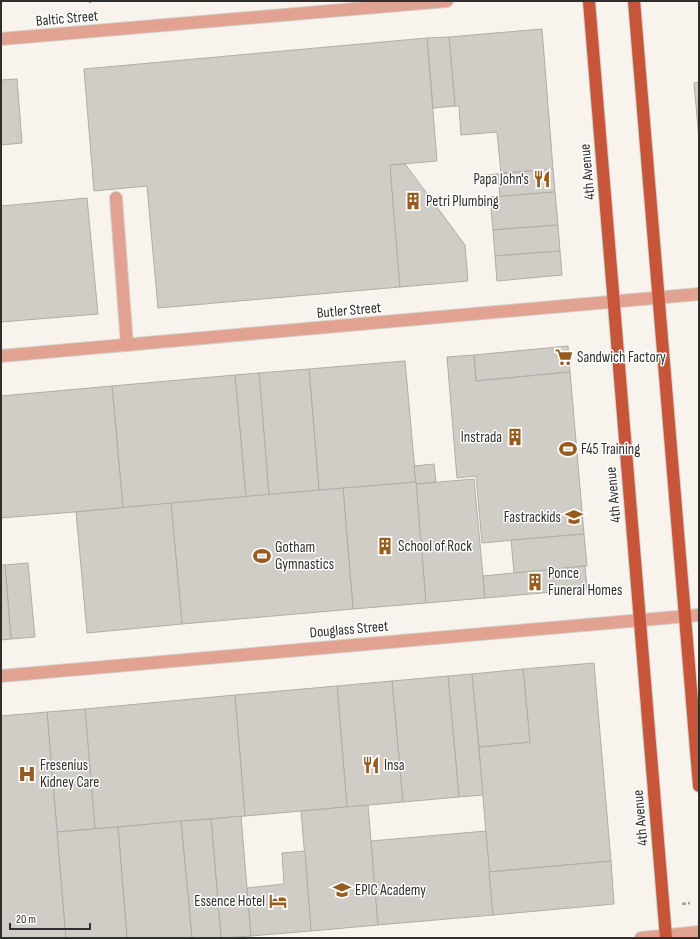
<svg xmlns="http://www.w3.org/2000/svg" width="700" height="939" viewBox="0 0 700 939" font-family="'Sofia Sans Condensed',sans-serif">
	<rect width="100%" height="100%" fill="#f8f4ed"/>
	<g fill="#d0cdc6" stroke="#b0ada7">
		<polygon points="542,29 553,169 501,173 497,132 461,135 459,106 455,106 449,37"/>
		<polygon points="449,37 455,106 433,108 427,38"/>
		<polygon points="427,38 437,161 390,165 400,287 158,308 147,186 94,191 84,69"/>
		<polygon points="17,79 22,143 1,145 1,80"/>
		<polygon points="699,82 699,139 694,83"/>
		<polygon points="405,164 465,245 468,281 400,287 390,165"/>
		<polygon points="553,169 555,192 500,197 499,184 485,185 485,175"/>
		<polygon points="555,192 558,225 493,230 490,197"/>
		<polygon points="87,198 98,314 1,322 1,206"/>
		<polygon points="558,225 560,251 495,256 493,230"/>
		<polygon points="560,251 562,275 497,281 495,256"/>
		<polygon points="568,346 570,372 476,381 474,355"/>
		<polygon points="474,355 476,381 570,372 584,534 482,543 476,476 457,478 447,357"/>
		<polygon points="405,361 416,482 319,491 309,369"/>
		<polygon points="309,369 319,491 269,495 259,373"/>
		<polygon points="259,373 269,495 246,497 235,375"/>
		<polygon points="235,375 246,497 123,508 112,386"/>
		<polygon points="112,386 123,508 1,518 1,396"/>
		<polygon points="434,464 436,482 416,484 414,466"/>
		<polygon points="474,479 485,598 426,603 416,484"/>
		<polygon points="416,482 426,603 353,609 343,488"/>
		<polygon points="343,488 353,609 182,624 171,503"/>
		<polygon points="171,503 182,624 87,633 76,512"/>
		<polygon points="584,534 587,566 514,573 511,540"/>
		<polygon points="28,563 35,637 11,639 5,565"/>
		<polygon points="1,565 5,565 11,639 1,640"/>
		<polygon points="585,566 587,589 485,598 483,576"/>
		<polygon points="594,663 611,861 489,872 479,747 530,742 523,669"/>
		<polygon points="523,669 530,742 479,747 472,674"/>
		<polygon points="472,674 483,795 459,797 448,676"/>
		<polygon points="448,676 459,797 403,802 392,681"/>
		<polygon points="392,681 403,802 347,807 337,686"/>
		<polygon points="337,686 347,807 245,816 235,695"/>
		<polygon points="235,695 245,816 95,829 85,709"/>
		<polygon points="85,709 95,829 57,832 47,712"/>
		<polygon points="47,712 66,938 1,938 1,716"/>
		<polygon points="368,805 378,925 311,931 301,811"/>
		<polygon points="241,816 251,936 221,938 211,819"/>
		<polygon points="211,819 221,938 192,938 181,821"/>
		<polygon points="181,821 192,938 127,938 118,827"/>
		<polygon points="118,827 127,938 66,938 57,832"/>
		<polygon points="486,831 493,915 378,925 371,841"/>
		<polygon points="305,851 311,931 251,936 247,888 284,884 282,853"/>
		<polygon points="611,861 614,904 493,915 489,872"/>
	</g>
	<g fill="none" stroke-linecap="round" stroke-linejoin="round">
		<g stroke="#d4d1ca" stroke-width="14">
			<polyline id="lane" points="116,198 127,345"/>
		</g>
		<g stroke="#d4d1ca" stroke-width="14">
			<g id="street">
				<polyline points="1,39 447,1"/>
				<polyline points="1,356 699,294"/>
				<polyline points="1,676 699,615"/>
				<polyline points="641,938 699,932"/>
			</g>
		</g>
		<g stroke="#d4d1ca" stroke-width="14">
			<g id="primary">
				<polyline points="589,1 666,938"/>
				<polyline points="634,1 699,786"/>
			</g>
		</g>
		<g stroke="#a29f9a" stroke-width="2.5" stroke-dasharray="4 2" stroke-linecap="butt">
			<polyline points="90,1 90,3"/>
			<polyline points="682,904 690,903"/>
		</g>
		<use href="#lane" stroke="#e1a291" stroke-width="12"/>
		<use href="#street" stroke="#e1a291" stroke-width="12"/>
		<use href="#primary" stroke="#c65539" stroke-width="12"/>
	</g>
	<defs>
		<g id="restaurant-bare" transform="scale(1.38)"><path d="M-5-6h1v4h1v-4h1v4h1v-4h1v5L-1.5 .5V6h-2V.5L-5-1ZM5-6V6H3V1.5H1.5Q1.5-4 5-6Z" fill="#975b1d" stroke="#fff" stroke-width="2.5" paint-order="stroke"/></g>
		<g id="building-bare" transform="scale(1.38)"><path d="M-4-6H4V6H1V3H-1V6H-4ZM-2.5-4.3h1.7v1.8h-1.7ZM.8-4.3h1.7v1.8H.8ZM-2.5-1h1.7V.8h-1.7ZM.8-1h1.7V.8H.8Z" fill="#975b1d" stroke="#fff" stroke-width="2.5" paint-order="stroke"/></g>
		<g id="supermarket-bare" transform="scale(1.38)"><path d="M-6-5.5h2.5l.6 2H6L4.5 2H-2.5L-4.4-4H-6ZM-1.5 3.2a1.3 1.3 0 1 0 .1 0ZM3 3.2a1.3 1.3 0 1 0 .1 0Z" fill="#975b1d" stroke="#fff" stroke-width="2.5" paint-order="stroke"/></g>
		<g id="stadium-bare" transform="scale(1.38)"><path d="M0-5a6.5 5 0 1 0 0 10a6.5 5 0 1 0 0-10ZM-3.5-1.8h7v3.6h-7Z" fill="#975b1d" stroke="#fff" stroke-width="2.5" paint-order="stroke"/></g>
		<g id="school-bare" transform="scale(1.38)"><path d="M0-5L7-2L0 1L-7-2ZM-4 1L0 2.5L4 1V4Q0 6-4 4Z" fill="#975b1d" stroke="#fff" stroke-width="2.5" paint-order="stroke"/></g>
		<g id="hospital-bare" transform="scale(1.38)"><path d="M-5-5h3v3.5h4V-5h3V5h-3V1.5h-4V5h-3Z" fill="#975b1d" stroke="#fff" stroke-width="2.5" paint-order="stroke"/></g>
		<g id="hotel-bare" transform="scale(1.38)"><path d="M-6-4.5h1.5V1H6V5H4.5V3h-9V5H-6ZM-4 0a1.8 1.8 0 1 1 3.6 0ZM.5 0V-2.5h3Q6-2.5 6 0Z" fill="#975b1d" stroke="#fff" stroke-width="2.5" paint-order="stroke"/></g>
	</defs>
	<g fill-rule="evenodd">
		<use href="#restaurant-bare" x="542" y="179"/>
		<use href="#building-bare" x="413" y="201"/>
		<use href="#supermarket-bare" x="564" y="357"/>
		<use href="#building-bare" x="515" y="437"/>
		<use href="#stadium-bare" x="568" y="449"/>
		<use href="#school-bare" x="574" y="517"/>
		<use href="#building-bare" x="385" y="546"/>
		<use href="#stadium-bare" x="262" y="556"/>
		<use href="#building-bare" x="535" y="582"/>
		<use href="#restaurant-bare" x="371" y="765"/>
		<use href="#hospital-bare" x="27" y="774"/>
		<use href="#school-bare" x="342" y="890"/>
		<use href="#hotel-bare" x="278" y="901"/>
	</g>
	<g text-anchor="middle" stroke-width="3" stroke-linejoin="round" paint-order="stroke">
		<g font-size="15" fill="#302f2c" stroke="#fff">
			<text transform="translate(67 18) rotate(-5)" y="5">Baltic Street</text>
			<text transform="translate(587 172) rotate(-95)" y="5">4th Avenue</text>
			<text transform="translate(349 310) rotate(-5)" y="5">Butler Street</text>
			<text transform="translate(613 495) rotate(-95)" y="5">4th Avenue</text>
			<text transform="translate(349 629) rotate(-5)" y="5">Douglass Street</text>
			<text transform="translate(640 818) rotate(-95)" y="5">4th Avenue</text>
		</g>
		<g font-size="15" fill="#302f2c" stroke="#fff" text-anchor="start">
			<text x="529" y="184" text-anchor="end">Papa John's</text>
			<text x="426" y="206">Petri Plumbing</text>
			<text x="577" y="362">Sandwich Factory</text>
			<text x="502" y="442" text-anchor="end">Instrada</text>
			<text x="581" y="454">F45 Training</text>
			<text x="561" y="522" text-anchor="end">Fastrackids</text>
			<text x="398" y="551">School of Rock</text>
			<text x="275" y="552">Gotham<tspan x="275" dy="17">Gymnastics</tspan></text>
			<text x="548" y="578">Ponce<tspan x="548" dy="17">Funeral Homes</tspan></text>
			<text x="40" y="770">Fresenius<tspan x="40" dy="17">Kidney Care</tspan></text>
			<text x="384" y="770">Insa</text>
			<text x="355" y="895">EPIC Academy</text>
			<text x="265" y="906" text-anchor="end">Essence Hotel</text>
		</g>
	</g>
	<rect width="700" height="939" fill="none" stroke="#302f2c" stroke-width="4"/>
	<path d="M10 923v6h80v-6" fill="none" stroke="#302f2c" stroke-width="2"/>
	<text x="16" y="923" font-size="12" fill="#302f2c" stroke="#ffffff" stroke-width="3" paint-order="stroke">20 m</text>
</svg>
